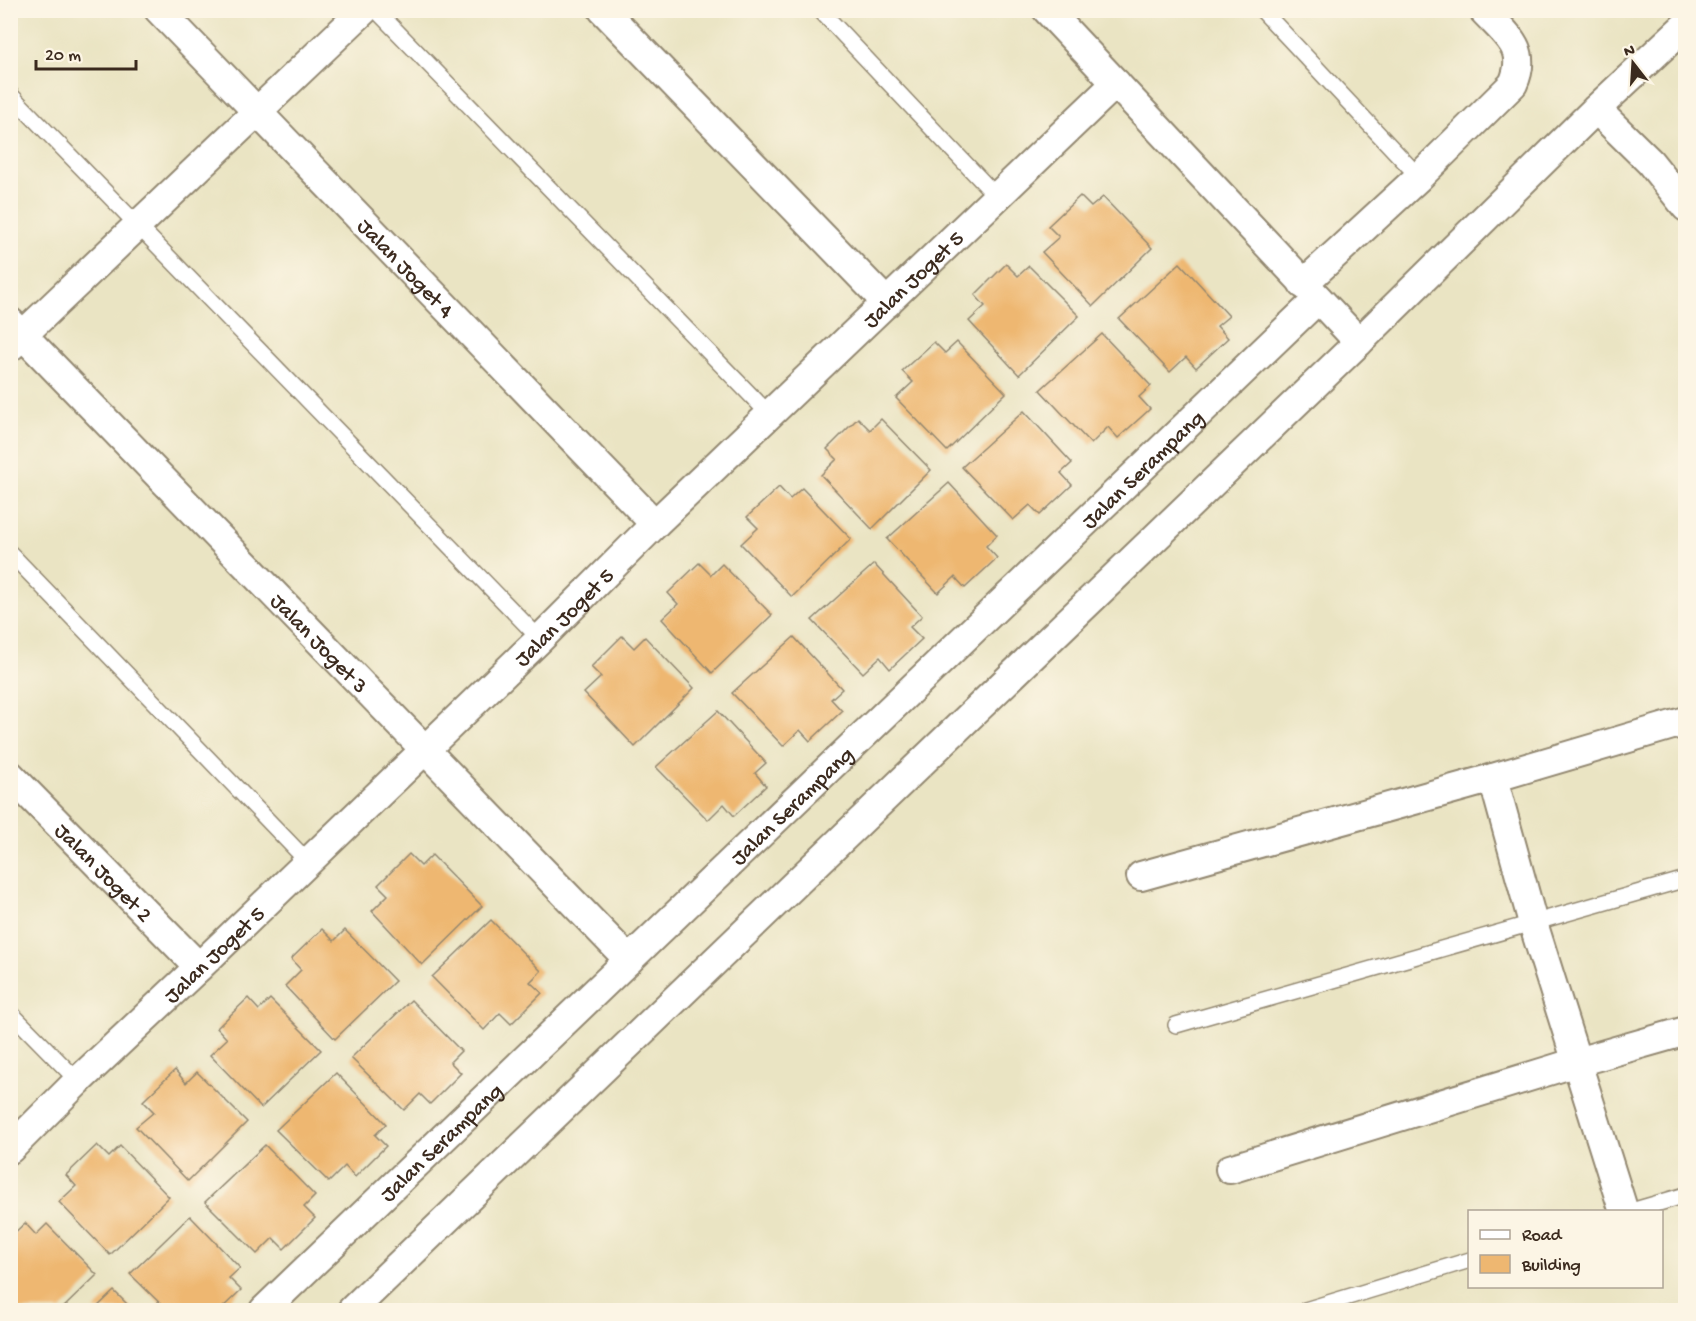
<svg xmlns="http://www.w3.org/2000/svg" width="1696" height="1321" viewBox="0 0 1696 1321" font-family="'Gochi Hand',sans-serif">
	<rect width="100%" height="100%" fill="#fcf5e5"/>
	<filter id="ink" filterUnits="userSpaceOnUse"><feTurbulence type="fractalNoise" baseFrequency=".0167" numOctaves="2"/><feDisplacementMap in="SourceGraphic" scale="12" xChannelSelector="R" yChannelSelector="G"/><feConvolveMatrix kernelMatrix="1 2 1 2 8 2 1 2 1" color-interpolation-filters="sRGB"/></filter>
	<filter id="wash" filterUnits="userSpaceOnUse"><feTurbulence type="fractalNoise" baseFrequency=".008" numOctaves="4" result="noise"/><feDisplacementMap in="SourceGraphic" scale="24" xChannelSelector="R" yChannelSelector="G"/><feGaussianBlur stdDeviation="1.35" result="paint"/><feColorMatrix in="noise" values="0 0 0 0 0 0 0 0 0 0 0 0 0 0 0 0 0 1.4 0 .05"/><feComposite in="paint" operator="in"/></filter>
	<g filter="url(#wash)">
		<rect width="100%" height="100%" fill="#eae4c3"/>
		<g id="blocks">
			<g fill="#eeb771">
				<polygon points="1080,196 1091,207 1103,197 1152,248 1093,306 1042,252 1059,237 1048,226"/>
				<polygon points="1180,263 1229,316 1217,326 1228,338 1196,368 1186,357 1170,372 1119,319"/>
				<polygon points="1006,264 1018,276 1029,266 1079,316 1019,375 969,321 985,306 975,295"/>
				<polygon points="1102,334 1151,386 1139,397 1150,409 1118,438 1108,427 1091,444 1040,390"/>
				<polygon points="934,342 945,353 957,342 1006,393 947,451 896,398 913,382 902,371"/>
				<polygon points="1024,411 1072,463 1061,473 1072,485 1040,515 1030,505 1013,520 962,467"/>
				<polygon points="858,418 870,430 881,419 931,470 872,529 821,475 837,459 827,449"/>
				<polygon points="949,483 997,535 986,546 997,558 965,588 955,577 938,593 887,539"/>
				<polygon points="779,487 790,499 802,488 851,539 792,597 741,544 758,528 747,517"/>
				<polygon points="699,563 711,575 722,564 772,615 712,673 662,619 678,604 668,593"/>
				<polygon points="874,564 922,616 910,627 922,639 890,669 880,657 863,673 812,620"/>
				<polygon points="622,636 634,648 645,637 694,688 635,747 584,693 601,677 591,667"/>
				<polygon points="794,637 842,689 831,699 842,711 810,741 800,730 783,746 732,693"/>
				<polygon points="718,711 766,763 755,773 766,786 734,816 724,804 708,820 656,767"/>
				<polygon points="409,854 421,866 432,855 482,906 422,965 372,911 388,895 378,885"/>
				<polygon points="491,920 541,971 530,982 542,993 511,1024 500,1013 484,1030 432,977"/>
				<polygon points="322,929 334,941 345,930 395,981 335,1039 285,986 301,970 291,959"/>
				<polygon points="248,998 259,1010 270,999 321,1050 261,1108 210,1055 227,1039 217,1028"/>
				<polygon points="411,1000 461,1051 450,1062 461,1073 430,1104 420,1094 404,1110 351,1058"/>
				<polygon points="175,1070 186,1083 197,1072 247,1122 188,1181 136,1127 154,1112 143,1101"/>
				<polygon points="336,1073 386,1124 375,1135 386,1146 355,1177 345,1166 329,1182 276,1130"/>
				<polygon points="97,1145 109,1157 120,1146 169,1197 110,1255 59,1202 76,1186 66,1175"/>
				<polygon points="265,1145 315,1196 304,1207 315,1218 284,1249 273,1238 257,1254 205,1202"/>
				<polygon points="190,1216 240,1268 229,1278 241,1290 220,1310 167,1310 130,1274"/>
				<polygon points="25,1223 36,1235 47,1224 97,1275 61,1310 16,1310 10,1305 10,1237"/>
				<polygon points="114,1291 133,1310 94,1310"/>
			</g>
		</g>
	</g>
	<g filter="url(#ink)">
		<use href="#blocks" fill-opacity="0" stroke="#928770" stroke-width="1.5"/>
		<g fill="none" stroke-linecap="round" stroke-linejoin="round">
			<g stroke="#928770" stroke-width="18">
				<g id="service">
					<polyline points="376,10 770,415"/>
					<polyline points="820,10 997,197"/>
					<polyline points="1262,10 1419,177"/>
					<polyline points="10,94 540,639"/>
					<polyline points="10,553 308,862"/>
					<polyline points="10,1012 78,1081"/>
					<polyline points="1176,1025 1686,879"/>
					<polyline points="1628,1212 1686,1195"/>
					<polyline points="1305,1310 1470,1260"/>
				</g>
			</g>
			<g stroke="#928770" stroke-width="32">
				<g id="minor">
					<path id="s1" d="M159 10 655 524"/>
					<polyline points="603,10 887,303"/>
					<polyline points="1047,10 1359,342"/>
					<polyline points="1596,109 1650,162 1686,207"/>
					<path d="M1303 284 1419 177 1513 84C1529 48 1506 35 1483 10"/>
					<path id="s2" d="M10 322 629 960"/>
					<polyline points="10,347 364,10"/>
					<path id="s3" d="M10 775 199 967"/>
					<polyline points="1493,778 1533,923 1624,1212"/>
					<polyline points="1141,876 1493,778 1686,721"/>
					<path id="s4" d="M10 1149 78 1081 199 967 540 639 655 524 1116 83"/>
					<polyline points="1230,1169 1577,1062 1686,1031"/>
					<path id="s5" d="M264 1310 1318 299"/>
					<polyline points="352,1310 1359,342 1596,109 1686,25"/>
				</g>
			</g>
			<use href="#service" stroke="#fff" stroke-width="15"/>
			<use href="#minor" stroke="#fff" stroke-width="28"/>
		</g>
	</g>
	<g text-anchor="middle" stroke-width="6" stroke-linejoin="round" paint-order="stroke">
		<g font-size="22" fill="#3b2a1e" stroke="#fcf5e5">
			<text dy="8" stroke="none"><textPath href="#s1" startOffset="357">Jalan Joget 4</textPath></text>
			<text dy="8" stroke="none"><textPath href="#s4" startOffset="1254">Jalan Joget 5</textPath></text>
			<text dy="8" stroke="none"><textPath href="#s5" startOffset="1216">Jalan Serampang</textPath></text>
			<text dy="8" stroke="none"><textPath href="#s4" startOffset="768">Jalan Joget 5</textPath></text>
			<text dy="8" stroke="none"><textPath href="#s2" startOffset="446">Jalan Joget 3</textPath></text>
			<text dy="8" stroke="none"><textPath href="#s5" startOffset="730">Jalan Serampang</textPath></text>
			<text dy="8" stroke="none"><textPath href="#s3" startOffset="135">Jalan Joget 2</textPath></text>
			<text dy="8" stroke="none"><textPath href="#s4" startOffset="282">Jalan Joget 5</textPath></text>
			<text dy="8" stroke="none"><textPath href="#s5" startOffset="244">Jalan Serampang</textPath></text>
		</g>
	</g>
	<rect width="1696" height="1321" fill="none" stroke="#fcf5e5" stroke-width="36"/>
	<rect x="1468" y="1210" width="195" height="78" fill="#fcf5e5" stroke="#afa495" stroke-width="1.5"/>
	<rect x="1480" y="1230" width="30" height="9" fill="#ffffff" stroke="#afa495" stroke-width="1.5"/>
	<text x="1522" y="1240" font-size="18" fill="#3b2a1e">Road</text>
	<rect x="1480" y="1255" width="30" height="18" fill="#eeb771" stroke="#afa495" stroke-width="1.5"/>
	<text x="1522" y="1270" font-size="18" fill="#3b2a1e">Building</text>
	<g transform="translate(1633 63) rotate(343)" stroke="#fcf5e5" stroke-width="4.5" paint-order="stroke">
	<path d="M0-4.5L10 22L0 15L-10 22Z" fill="#3b2a1e"/>
	<text y="-9" font-size="16" font-weight="bold" text-anchor="middle" fill="#3b2a1e">N</text>
	</g>
	<path d="M36 60v9h100v-9" fill="none" stroke="#3b2a1e" stroke-width="3"/>
	<text x="45" y="60" font-size="18" fill="#3b2a1e" stroke="#fcf5e5" stroke-width="4.5" paint-order="stroke">20 m</text>
</svg>
